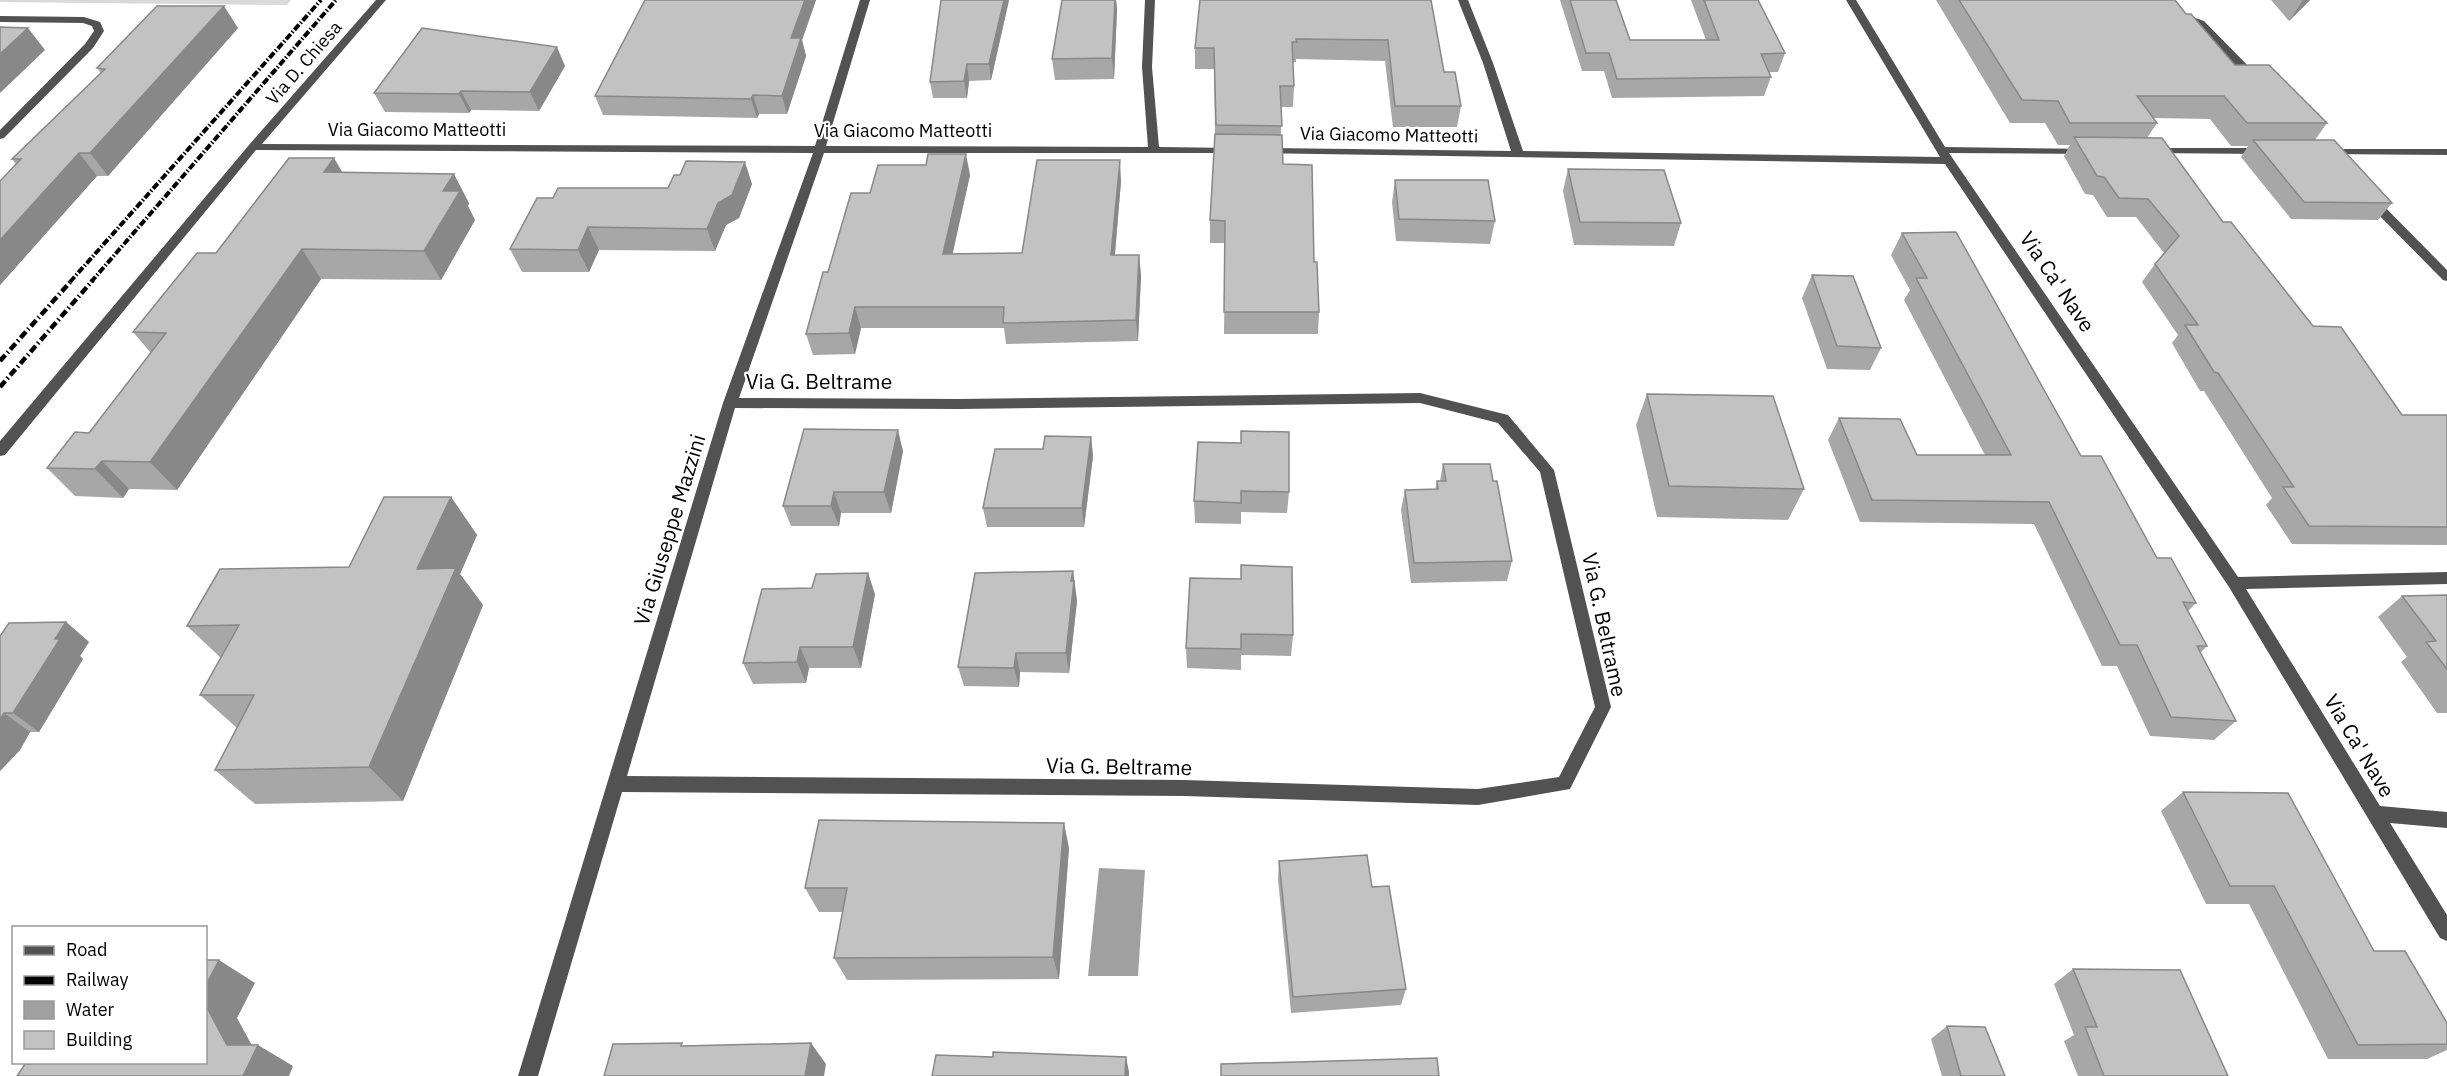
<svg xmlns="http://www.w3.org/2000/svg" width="2447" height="1076" viewBox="0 0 2447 1076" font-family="'IBM Plex Sans',sans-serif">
	<rect width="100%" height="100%" fill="#fff"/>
	<polygon fill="#d9d9d9" points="0,0 291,0 287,5 0,2"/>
	<polygon fill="#a0a0a0" points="1099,868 1145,870 1138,976 1088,976"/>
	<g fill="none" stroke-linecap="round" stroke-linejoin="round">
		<g fill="#525252" fill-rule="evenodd">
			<path d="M376 0H386L262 144 815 146 860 0H870L826 146 1148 147 1142 67 1145 0H1155L1152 67 1159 147 1234 148 1240 151 1238 153H824L739 398 959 399 1420 393 1508 415 1554 470 1611 707 1570 789 1478 805 1184 796 622 792 538 1076H518L723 403 813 153 256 150 5 455 0 456V441L249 145ZM1420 403 1498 423 1540 472 1595 707 1559 777 1478 789 1184 780 627 776 735 408 959 409Z"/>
			<polygon points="1458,0 1468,0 1493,63 1523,151 1940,157 1846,0 1856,0 1945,147 2090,149 2090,153 2086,154 1949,153 2238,577 2447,572 2447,584 2246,589 2380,806 2447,812 2447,828 2390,823 2447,915 2447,941 2440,938 2229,587 1945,164 1260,153 1258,151 1264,148 1511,151 1483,63"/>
			<polygon points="2187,15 2204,21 2259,77 2259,81 2251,81 2196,25 2183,20 2183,16"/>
			<polygon points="0,16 84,17 100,22 104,31 93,48 4,138 0,139 0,130 85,44 94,31 92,26 83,23 0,22"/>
			<polygon points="2152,148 2263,148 2269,151 2263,154 2148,153 2148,149"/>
			<polygon points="2326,149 2447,149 2447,155 2322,154 2320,152"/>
			<polygon points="2369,194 2373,195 2447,270 2447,281 2443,280 2365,201 2363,198"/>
		</g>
		<g stroke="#000" stroke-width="4" stroke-dasharray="7 2 1.5 2" stroke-linecap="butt">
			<polyline points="70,282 321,0"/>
			<polyline points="91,282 336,0"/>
		</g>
		<g stroke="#000" stroke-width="4.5" stroke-dasharray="8 3 1.5 3" stroke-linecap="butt">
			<polyline points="0,361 72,280"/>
			<polyline points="0,387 93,280"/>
		</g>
	</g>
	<g fill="#a7a7a7">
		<polygon points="645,0 816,0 802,40 806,56 787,114 759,114 757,118 603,115 595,96"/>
		<polygon points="1009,0 991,80 969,81 967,98 933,98 930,82"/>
		<polygon points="1062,0 1116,0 1117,10 1114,79 1055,80 1052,59"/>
		<polygon points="1431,0 1444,72 1461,106 1457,127 1393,127 1385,61 1296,59 1296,62 1293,62 1294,86 1293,107 1281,107 1281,135 1283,164 1314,262 1319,312 1318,334 1224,334 1225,243 1210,243 1210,220 1215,134 1214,69 1195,69 1195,48"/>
		<polygon points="1560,0 1616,0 1630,40 1706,40 1691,0 1758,0 1785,53 1778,72 1769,72 1771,77 1764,96 1612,98 1604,71 1582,71"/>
		<polygon points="1936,0 2175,0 2186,14 2235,65 2327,123 2315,140 2392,203 2378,220 2291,219 2241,157 2248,146 2231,146 2210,119 2153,118 2157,123 2147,138 2223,222 2313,326 2402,415 2447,415 2447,545 2292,544 2266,505 2272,498 2204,391 2200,391 2172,343 2178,335 2142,282 2155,264 2164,253 2136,217 2107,217 2093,195 2085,194 2064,156 2070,145 2058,145 2045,123 2010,123"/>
		<polygon points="2271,0 2310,0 2289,21"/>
		<polygon points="238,28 108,176 97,176 0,285 0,181 16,164 12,159 101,73 97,68"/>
		<polygon points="565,66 539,111 471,110 469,113 385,112 374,93"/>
		<polygon points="1568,169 1681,223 1674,246 1574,245 1563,191"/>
		<polygon points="343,172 469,203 468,206 475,220 441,280 321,279 177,490 129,489 123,498 75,496 47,468 89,433 151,353 133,332 216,253"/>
		<polygon points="970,175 952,254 1022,253 1121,181 1115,255 1139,255 1141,276 1138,341 1006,344 1004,328 861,328 855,354 813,355 806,334 828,272 870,193"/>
		<polygon points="1395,180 1495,221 1490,244 1396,241 1392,202"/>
		<polygon points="752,184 739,218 726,225 715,251 599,250 589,272 522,272 510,249 553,198 668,188"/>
		<polygon points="1902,233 2081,456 2157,558 2196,603 2188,611 2207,646 2200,653 2236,721 2214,740 2150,736 2117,666 2102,666 2034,524 1860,522 1828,440 1839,418 1917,455 1985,455 1904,300 1910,290 1891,255"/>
		<polygon points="1812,275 1881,348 1870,370 1827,369 1802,298"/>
		<polygon points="1647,394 1804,489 1788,520 1657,517 1636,425"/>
		<polygon points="1091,437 1093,456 1084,527 987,527 983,508 1043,449"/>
		<polygon points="1198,442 1289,492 1287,513 1241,512 1241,524 1195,523 1194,501"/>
		<polygon points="903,451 891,513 841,513 839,526 791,526 783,506"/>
		<polygon points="1443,464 1512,561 1507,581 1411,583 1401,510 1405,490 1435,490 1437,481 1440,481"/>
		<polygon points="451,497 477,535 460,574 483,605 403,801 255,804 215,770 237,728 200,695 221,658 187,626 349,567"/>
		<polygon points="1073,571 1077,601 1069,673 1020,672 1019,687 964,686 958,667"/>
		<polygon points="1190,578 1293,635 1291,656 1241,655 1241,670 1187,668 1186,648"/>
		<polygon points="875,594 861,668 809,668 806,683 753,684 743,663"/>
		<polygon points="2447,595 2447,713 2437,713 2401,662 2407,657 2378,617 2402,596"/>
		<polygon points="66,622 89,642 80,656 83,659 39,732 30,732 20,750 0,771 0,636"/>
		<polygon points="2183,792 2374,951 2447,1023 2447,1050 2427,1059 2328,1059 2249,904 2206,904 2161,811"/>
		<polygon points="1069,848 1059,979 847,980 834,958 843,912 819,912 805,888"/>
		<polygon points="1279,861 1372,887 1406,989 1401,1005 1291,1013 1278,879"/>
		<polygon points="2073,969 2228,1076 2078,1076 2064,1041 2074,1035 2054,984"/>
		<polygon points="1947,1026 2005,1076 1942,1076 1931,1039"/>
	</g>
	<g fill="#888">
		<polygon points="805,0 816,0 802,40 806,56 787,114 782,96 791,38"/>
		<polygon points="1004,0 1009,0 991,80 989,64"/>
		<polygon points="1115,0 1116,0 1117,10 1114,79 1112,58"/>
		<polygon points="2303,0 2310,0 2289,21"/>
		<polygon points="224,6 238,28 108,176 90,153"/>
		<polygon points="28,28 45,50 0,93 0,54"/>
		<polygon points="557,47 565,66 539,111 530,92"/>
		<polygon points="967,64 969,81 967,98 964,81"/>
		<polygon points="461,91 471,110 469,113 459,94"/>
		<polygon points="753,95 759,114 757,118 751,99"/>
		<polygon points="79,153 97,176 0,285 0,240"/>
		<polygon points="966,154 970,175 948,275 943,254"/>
		<polygon points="334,158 351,187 324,172"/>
		<polygon points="1120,160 1121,181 1113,276 1111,255"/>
		<polygon points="745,162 752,184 739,218 726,225 715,251 707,229 718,203"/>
		<polygon points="454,174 469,203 468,206 475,220 441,280 424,251 443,191"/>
		<polygon points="588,227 599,250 589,272 578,250"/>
		<polygon points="302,249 321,279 177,490 150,462"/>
		<polygon points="1139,255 1141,276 1138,341 1136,320"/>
		<polygon points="855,307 861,328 855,354 849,333"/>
		<polygon points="898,430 903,451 891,513 884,492"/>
		<polygon points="1091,437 1093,456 1084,527 1082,508"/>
		<polygon points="102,461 129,489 123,498 95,469"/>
		<polygon points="834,492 841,513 839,526 831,506"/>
		<polygon points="451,497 477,535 460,574 483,605 403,801 369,767 417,569"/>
		<polygon points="1073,571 1077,601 1069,673 1066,653"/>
		<polygon points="868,573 875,594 861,668 853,647"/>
		<polygon points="66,622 89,642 80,656 83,659 39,732 13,713 55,639"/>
		<polygon points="800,647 809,668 806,683 797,662"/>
		<polygon points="1016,653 1020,672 1019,687 1014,668"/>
		<polygon points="4,713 30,732 20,750 0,771 0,720"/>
		<polygon points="1064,823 1069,848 1059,979 1053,957"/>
		<polygon points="219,960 255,983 237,1018 255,1051 258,1045 293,1066 289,1076 243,1076 206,1006 206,985"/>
		<polygon points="811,1043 826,1064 824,1076 805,1076"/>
		<polygon points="1126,1057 1129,1072 1129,1076 1125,1076"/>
	</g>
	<g fill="#c2c2c2" stroke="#888" stroke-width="1.5">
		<polygon points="645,0 805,0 791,38 801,38 782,96 753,95 751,99 595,96"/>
		<polygon points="941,0 1004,0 989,64 967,64 964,81 930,82"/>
		<polygon points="1062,0 1115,0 1112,58 1052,59"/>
		<polygon points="1200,0 1431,0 1444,72 1455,72 1461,106 1395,106 1388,40 1296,39 1297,42 1292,42 1294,86 1280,86 1282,126 1216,125 1214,48 1195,48"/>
		<polygon points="1570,0 1616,0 1630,40 1719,40 1704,0 1758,0 1785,53 1761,54 1771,77 1617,79 1609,53 1586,53"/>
		<polygon points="1959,0 2175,0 2186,14 2191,14 2235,65 2269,65 2327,123 2247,123 2224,96 2137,96 2157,123 2070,123 2058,101 2022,100"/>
		<polygon points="157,6 224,6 90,153 79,153 0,240 0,181 21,159 12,159 105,69 97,68"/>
		<polygon points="0,27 28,28 0,54"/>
		<polygon points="422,28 557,47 530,92 461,91 459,94 374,93"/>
		<polygon points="1215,134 1282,135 1283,164 1312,165 1314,262 1317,262 1319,312 1224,312 1225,221 1210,220"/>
		<polygon points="2074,137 2162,138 2223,222 2231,222 2313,326 2341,327 2402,415 2447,415 2447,527 2309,526 2283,487 2294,487 2218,373 2214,372 2185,325 2198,325 2155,264 2179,236 2148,199 2119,198 2104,177 2097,176"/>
		<polygon points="2253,140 2334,140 2392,203 2304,202"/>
		<polygon points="928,154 966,154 943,254 1022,253 1037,160 1120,160 1111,255 1139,255 1136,320 1003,323 1004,307 855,307 849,333 806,334 823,272 828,272 851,193 870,193 878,165 926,165"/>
		<polygon points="289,158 334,158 324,172 454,174 443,191 460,191 424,251 302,249 150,462 102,461 95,469 47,468 75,432 89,433 166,333 133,332 197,253 216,253"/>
		<polygon points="686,161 745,162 732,195 718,203 707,229 588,227 578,250 510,249 537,198 553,198 558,188 668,188 674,175 680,175"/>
		<polygon points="1568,169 1664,170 1681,223 1580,222"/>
		<polygon points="1395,180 1488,180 1495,221 1399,219"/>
		<polygon points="1956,232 2081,456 2101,456 2157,558 2171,558 2196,603 2183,602 2207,646 2197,646 2236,721 2171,717 2137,645 2120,645 2049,502 1872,500 1839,418 1900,419 1917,455 2011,455 1916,278 1927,278 1902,233"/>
		<polygon points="1812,275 1853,276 1881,348 1837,346"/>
		<polygon points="1647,394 1773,396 1804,489 1669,486"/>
		<polygon points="804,429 898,430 884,492 834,492 831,506 783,506"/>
		<polygon points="1241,431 1289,432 1289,492 1241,491 1241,503 1194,501 1198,442 1241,443"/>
		<polygon points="1045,436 1091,437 1082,508 983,508 995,449 1043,449"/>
		<polygon points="1443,464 1490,464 1493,481 1497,481 1512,561 1414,563 1405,490 1438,489 1437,481 1446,481"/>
		<polygon points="384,497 451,497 417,569 456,568 369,767 215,770 254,695 200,695 239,625 187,626 220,569 349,567"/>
		<polygon points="1241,565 1292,567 1293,635 1241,634 1241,649 1186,648 1190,578 1241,579"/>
		<polygon points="1073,571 1071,581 1074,581 1066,653 1016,653 1014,668 958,667 975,573"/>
		<polygon points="868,573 853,647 800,647 797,662 743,663 762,589 812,588 816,574"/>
		<polygon points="2447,595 2447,669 2426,642 2436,641 2402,596"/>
		<polygon points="66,622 55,639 60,639 13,713 4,713 0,720 0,636 9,623"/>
		<polygon points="2183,792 2288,793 2374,951 2405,951 2447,1023 2447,1044 2358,1045 2274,886 2230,886"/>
		<polygon points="819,820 1064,823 1053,957 834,958 847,888 805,888"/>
		<polygon points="1367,855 1372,887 1389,886 1406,989 1293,997 1279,861"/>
		<polygon points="206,960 219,960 206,985"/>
		<polygon points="2073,969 2180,970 2228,1076 2104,1076 2085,1027 2097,1027"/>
		<polygon points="206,1006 227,1045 258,1045 243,1076 17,1076 25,1064 31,1064 32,1062 206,1062"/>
		<polygon points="1947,1026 1985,1027 2005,1076 1961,1076"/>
		<polygon points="682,1043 681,1046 811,1043 805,1076 604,1076 613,1044"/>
		<polygon points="993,1052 1126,1057 1125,1076 932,1076 936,1055 993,1057"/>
		<polygon points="1437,1058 1439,1076 1221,1076 1221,1064"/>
	</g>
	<g text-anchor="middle" stroke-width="4.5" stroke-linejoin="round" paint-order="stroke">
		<g font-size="18" fill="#000" stroke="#fff">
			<text transform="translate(304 63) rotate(-49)" y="6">Via D. Chiesa</text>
			<text x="417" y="136">Via Giacomo Matteotti</text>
			<text x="903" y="137">Via Giacomo Matteotti</text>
			<text transform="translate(1389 135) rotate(1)" y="6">Via Giacomo Matteotti</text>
		</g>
		<g font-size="21" fill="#000" stroke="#fff">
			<text transform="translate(2057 282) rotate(56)" y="7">Via Ca' Nave</text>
			<text x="819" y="389">Via G. Beltrame</text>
			<text transform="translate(670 530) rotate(-73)" y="7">Via Giuseppe Mazzini</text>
			<text transform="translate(1604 625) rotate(78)" y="7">Via G. Beltrame</text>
			<text transform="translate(2359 746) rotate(59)" y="7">Via Ca' Nave</text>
			<text transform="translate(1119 767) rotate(1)" y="7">Via G. Beltrame</text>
		</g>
	</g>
	<rect x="12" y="926" width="195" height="138" fill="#ffffff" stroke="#999999" stroke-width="1.5"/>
	<rect x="24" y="946" width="30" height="9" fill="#525252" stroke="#999999" stroke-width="1.5"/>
	<text x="66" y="956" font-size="18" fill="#000000">Road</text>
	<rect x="24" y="976" width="30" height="9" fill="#000000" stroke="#999999" stroke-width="1.5"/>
	<text x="66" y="986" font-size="18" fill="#000000">Railway</text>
	<rect x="24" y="1001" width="30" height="18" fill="#a0a0a0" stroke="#999999" stroke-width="1.5"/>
	<text x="66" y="1016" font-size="18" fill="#000000">Water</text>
	<rect x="24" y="1031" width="30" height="18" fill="#c2c2c2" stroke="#999999" stroke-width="1.5"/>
	<text x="66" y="1046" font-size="18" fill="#000000">Building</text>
</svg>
